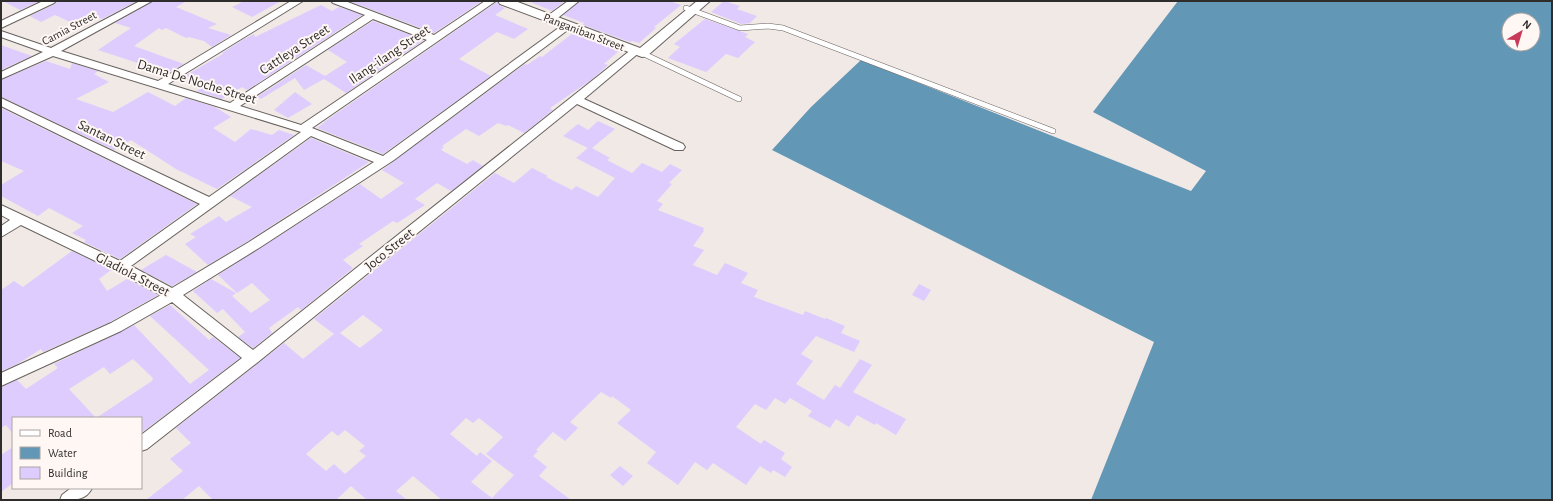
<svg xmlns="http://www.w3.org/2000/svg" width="1553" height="501" viewBox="0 0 1553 501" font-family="'Alegreya Sans',sans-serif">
	<rect width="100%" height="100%" fill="#f0e9e6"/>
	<path fill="#6397b6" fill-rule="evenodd" d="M1178 1H1552V500H1091L1154 342 772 150 811 107 861 60 1191 191 1206 171 1093 112ZM1509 20H1533V44H1509Z"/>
	<g fill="#deccff" fill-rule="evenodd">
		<polygon points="3,1 40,1 20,10"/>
		<polygon points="58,1 137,1 102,19 99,18 81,27 55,15 41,22 30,16 55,4"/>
		<polygon points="153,1 187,1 176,7 217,24 208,28 231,35 212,47 204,41 189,37 186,38 166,28 162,30 159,28 134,46 184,64 168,73 98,50 131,28 115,23"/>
		<polygon points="244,1 281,1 252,17 232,7"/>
		<polygon points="349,1 482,1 434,33"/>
		<polygon points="528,1 565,1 552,11"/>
		<polygon points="580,1 669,1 681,5 654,27 656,28 639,43 632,41 630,42 583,25 584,23 563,15"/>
		<polygon points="724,1 740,6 737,9 757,16 750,23 741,24 711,12"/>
		<polygon points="497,2 499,5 505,8 495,15 528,29 514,39 497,32 459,59 491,76 383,154 317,128 325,122 324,122"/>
		<polygon points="321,5 332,11 339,7 362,15 247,90 242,87 222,99 197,91 199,89 179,79 223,54 222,53 244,39 254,34 255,37"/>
		<polygon points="705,19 748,34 745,37 755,42 738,58 726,54 706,72 668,58 680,47 674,44"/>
		<polygon points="373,21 424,40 346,93 324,79 304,90 295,78 261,99 257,97 306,65 325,76 347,62 328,50"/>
		<polygon points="573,33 620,50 604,64 608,65 591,80 550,108 553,110 524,133 508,125 506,126 498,123 479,136 466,129 442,146 444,147 441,150 467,164 473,160 483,166 451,191 437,183 415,199 425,205 397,223 393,221 359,244 363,246 343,260 353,268 301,310 298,307 269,328 272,333 253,348 238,337 245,332 223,309 217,313 193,291 211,279 236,293 232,296 251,313 270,300 252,283 237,293 218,275 360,184 381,199 404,183 382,170 525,64 527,65 540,56 542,57"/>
		<polygon points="1,45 32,56 1,70"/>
		<polygon points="46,61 70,69 72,63 98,71 94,74 109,82 76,99 113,112 148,92 175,106 186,98 215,107 231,117 213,128 235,142 251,129 272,135 279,130 294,135 217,189 176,169 131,140 114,150 1,97 1,80"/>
		<polygon points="295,92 312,104 288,118 274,110"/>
		<polygon points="1,108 101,157 197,204 120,259 84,242 86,240 72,233 83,226 49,208 38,216 1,196 1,185 24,171 1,161"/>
		<path d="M598 121 615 129 592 148 610 158 607 160 632 173 642 163 662 172 670 164 682 170 669 183 672 184 657 201 663 204 658 210 704 228 703 230 704 231 693 246 704 250 693 265 717 275 725 263 748 273 741 283 758 290 754 297 803 315 805 311 825 319 826 318 845 326 841 333 860 341 854 352 816 336 801 354 813 361 796 384 824 400 835 385 840 388 860 359 872 365 853 392 906 419 896 435 876 423 875 425 857 415 849 427 836 419 830 428 808 416 812 411 790 398 785 404 775 398 766 410 755 404 736 427 761 444 764 440 785 453 781 459 792 467 785 477 773 470 771 473 760 466 746 485 713 463 707 470 695 462 678 485 647 463 656 452 617 423 631 410 612 396 611 398 601 392 570 422 578 428 565 441 553 432 536 450 538 451 533 456 547 467 539 476 571 500H442L413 476 396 491 407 500H367L351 486 336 500H213L199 486 182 500H146L183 471 170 459 191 443 176 428 284 343 303 359 334 334 314 319 495 173 514 183 532 168 548 176 546 177 572 190 576 186 598 197 615 178 576 158 588 148 563 136 578 124 588 130ZM363 315 383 330 360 348 340 333ZM466 418 473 423 479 418 503 437 486 454 514 475 492 498 471 482 492 461 480 452 477 456 450 434ZM345 430 365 446 359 451 366 456 345 474 334 464 326 471 306 454 332 431 338 436Z"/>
		<polygon points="311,138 369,162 248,241 208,265 185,244 196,237 190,234 219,216 226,222 252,207 230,196"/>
		<polygon points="72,251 111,270 99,279 107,291 127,279 158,295 110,322 43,352 41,349 16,365 1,371 1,290 14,281 23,287"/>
		<polygon points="166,255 197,272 172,286 141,270"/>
		<polygon points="919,284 931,290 924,301 912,295"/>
		<path d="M170 305 209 340 213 337 240 358 141 433V418H13V434L6 425 1 428V387L17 380 26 389 58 368 54 364 134 325 190 384 209 370 150 316ZM133 359 153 378 152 381 96 418 69 389 104 367 110 374Z"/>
		<polygon points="13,447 13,483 1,492 1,455"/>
		<polygon points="620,466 633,476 623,486 610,475"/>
	</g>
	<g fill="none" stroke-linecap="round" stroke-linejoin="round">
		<g stroke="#68625f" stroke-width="6">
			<g id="service">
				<polyline points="686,8 740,28 768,26 783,28 1053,131"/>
				<polyline points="642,53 739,99"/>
			</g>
		</g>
		<g stroke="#68625f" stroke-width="2">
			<g id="minor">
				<polygon points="43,1 56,1 54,3 1,28 1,21"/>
				<path d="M140 1H152L61 51 158 81 291 1H303L168 84 230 103 365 15 333 3 331 1H345L434 35 485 1H496L312 128 383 156 564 24H572L573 26 394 160 259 248 183 295 253 350 632 49 636 48 641 51 584 99 683 144 685 147 683 150H675L577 104 258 362 147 449 141 451V435L242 358 172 302 121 331 1 386V373L111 323 161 295 116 271 21 225 1 237V226L10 220 1 215V205L120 261 200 204 1 106V98L209 197 301 132 53 56 1 79V72L43 52 1 37V31L51 48ZM373 19 427 40 301 125 240 106ZM311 136 374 162 249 242 172 288 131 266Z"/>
				<polygon points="568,1 579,1 554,21 546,21 545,19 546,17"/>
				<path d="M71 488H92C86 501 73 500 60 500L62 495Z"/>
			</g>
		</g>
		<g stroke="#68625f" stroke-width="2">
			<polygon id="tertiary" points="498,1 515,1 640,48 697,1 710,1 647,56 642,57 500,4"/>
		</g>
		<use href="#service" stroke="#fff" stroke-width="5"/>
		<use href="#minor" fill="#fff" fill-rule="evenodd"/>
		<use href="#tertiary" fill="#fff" fill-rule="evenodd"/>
	</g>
	<g text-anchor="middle" stroke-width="4" stroke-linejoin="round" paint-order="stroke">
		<g font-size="12" fill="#2f2d2b" stroke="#fef7f3">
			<text transform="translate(69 28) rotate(-28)" y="4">Camia Street</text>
			<text transform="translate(584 32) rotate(21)" y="4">Panganiban Street</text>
		</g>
		<g font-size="14" fill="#2f2d2b" stroke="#fef7f3">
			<text transform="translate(294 49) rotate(-33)" y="5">Cattleya Street</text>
			<text transform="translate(389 54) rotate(-34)" y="5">Ilang-ilang Street</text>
			<text transform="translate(197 81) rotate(17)" y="5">Dama De Noche Street</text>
			<text transform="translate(112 139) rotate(26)" y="5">Santan Street</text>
			<text transform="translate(389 249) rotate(-39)" y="5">Joco Street</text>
			<text transform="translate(133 274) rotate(27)" y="5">Gladiola Street</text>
		</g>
	</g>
	<rect width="1553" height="501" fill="none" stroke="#2f2d2b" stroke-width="4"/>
	<rect x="12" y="417" width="130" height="72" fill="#fef7f3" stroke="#aba6a3"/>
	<rect x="20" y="430" width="20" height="6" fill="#ffffff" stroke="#aba6a3"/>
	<text x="48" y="437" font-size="12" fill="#2f2d2b">Road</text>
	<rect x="20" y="447" width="20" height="12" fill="#6397b6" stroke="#aba6a3"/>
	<text x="48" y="457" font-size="12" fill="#2f2d2b">Water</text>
	<rect x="20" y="467" width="20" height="12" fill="#deccff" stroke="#aba6a3"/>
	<text x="48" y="477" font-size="12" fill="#2f2d2b">Building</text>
	<g transform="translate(1521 32) rotate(38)"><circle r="19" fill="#fef7f3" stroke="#aba6a3"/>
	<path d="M0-3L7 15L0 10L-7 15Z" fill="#c93959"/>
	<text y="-6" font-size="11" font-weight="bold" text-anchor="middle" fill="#2f2d2b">N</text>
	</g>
</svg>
